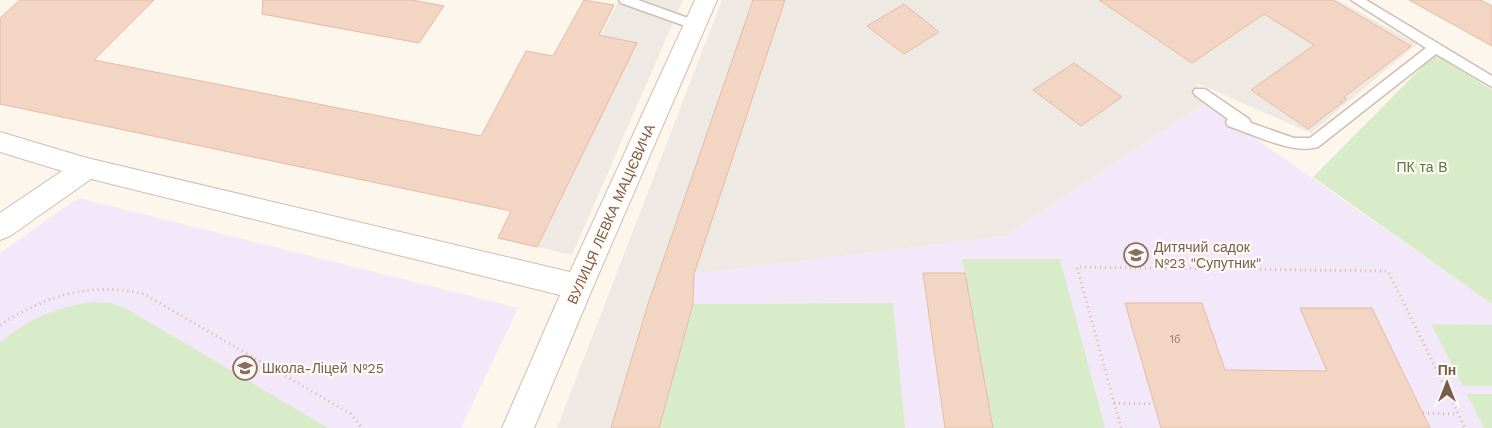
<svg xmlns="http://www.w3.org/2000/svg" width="1492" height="428" viewBox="0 0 1492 428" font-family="'Work Sans',sans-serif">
	<rect width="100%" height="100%" fill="#fdf6ec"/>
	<g fill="#efe9e4">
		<polygon points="619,0 683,0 572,255 498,238"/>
		<polygon points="722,0 1338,0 1417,44 1311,133 1197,83 1205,103 1006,236 695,274 693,304 659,428 557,428"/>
	</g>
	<g fill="#f3e8fa">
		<polygon points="1205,103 1492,304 1492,428 659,428 693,304 694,274 1006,236"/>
		<polygon points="78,198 518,308 461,428 0,428 0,253"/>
	</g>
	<g fill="#d8ecc9">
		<polygon points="1435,54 1492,90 1492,304 1313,177"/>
		<polygon points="962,259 1060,259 1105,428 993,428"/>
		<path d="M94 302 111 303 127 309 328 428H0V343C26 319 59 306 94 302Z"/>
		<polygon points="893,303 905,428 659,428 693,304"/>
		<polygon points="1431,324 1492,325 1492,386 1463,386"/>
		<polygon points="1467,394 1492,394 1492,428 1484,428"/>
	</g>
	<g fill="#f3d5c3" stroke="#e6bba3">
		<polygon points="20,0 154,0 94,60 481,136 526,51 553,56 584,0 614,5 599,35 637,43 537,247 498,238 511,211 0,104 0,18"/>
		<polygon points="263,0 412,0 444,6 419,43 262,14"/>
		<polygon points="753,0 785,0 694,274 693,304 659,428 611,428 648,304"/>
		<polygon points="1099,0 1333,0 1411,46 1344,97 1347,99 1308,129 1251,90 1314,45 1264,14 1192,63"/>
		<polygon points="1409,0 1481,0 1492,6 1492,46"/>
		<polygon points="904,4 939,32 904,54 867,26"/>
		<polygon points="1074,63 1122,97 1081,126 1033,90"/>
		<polygon points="923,273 965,273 993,428 945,428"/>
		<polygon points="1125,303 1202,303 1225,370 1327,371 1300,308 1372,308 1430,428 1161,428"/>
	</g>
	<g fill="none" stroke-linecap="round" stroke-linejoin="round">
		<g stroke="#d1beb0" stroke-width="3">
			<g id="lane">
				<polygon points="619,0 638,0 699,22 701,25 695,29 691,28 621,3"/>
				<path d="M1351 0H1366L1492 76V87L1436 54 1318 147C1293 155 1253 134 1228 126L1226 122 1228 119 1195 95 1193 92 1195 89H1205L1249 119 1251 123 1294 138H1310L1426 48Z"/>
			</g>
		</g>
		<g stroke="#d1beb0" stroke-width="2">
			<polygon id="street" points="695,0 717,0 593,287 534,428 502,428 560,295 91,179 10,236 0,240 0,213 62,171 0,152 0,132 87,158 570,272"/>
		</g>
		<g stroke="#d9b8a5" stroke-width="3" stroke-dasharray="1 4" stroke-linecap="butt">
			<path d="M0 325C47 295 89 282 144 294L351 414 362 428"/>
			<polyline points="1114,403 1154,404"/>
			<polyline points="1423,413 1458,414"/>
			<polyline points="1121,428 1077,267 1388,271 1465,428"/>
		</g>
		<use href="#lane" fill="#fff" fill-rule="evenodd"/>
		<use href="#street" fill="#fff" fill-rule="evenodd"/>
	</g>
	<defs>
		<g id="school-ring" transform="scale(1.25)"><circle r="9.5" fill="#fffaf3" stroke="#8d6e63" stroke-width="1.5"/><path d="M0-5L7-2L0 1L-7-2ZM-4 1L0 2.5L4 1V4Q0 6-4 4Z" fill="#8d6e63"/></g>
	</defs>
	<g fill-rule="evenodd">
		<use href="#school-ring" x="1136" y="255"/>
		<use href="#school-ring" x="245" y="368"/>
	</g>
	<g text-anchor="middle" stroke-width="4.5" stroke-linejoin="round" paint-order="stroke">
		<g font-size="11" fill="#987a6a">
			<text x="1175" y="343">1б</text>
		</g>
		<g font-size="14" fill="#537a41" stroke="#fffaf3">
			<text x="1422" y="172">ПК та В</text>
		</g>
		<g font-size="14" fill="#7a5c4d" stroke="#fffaf3">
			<text transform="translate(611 214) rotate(-66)" y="5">ВУЛИЦЯ ЛЕВКА МАЦІЄВИЧА</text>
		</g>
		<g font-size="14" fill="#785e54" stroke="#fffaf3" text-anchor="start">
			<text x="1154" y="252">Дитячий садок<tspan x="1154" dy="16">№23 "Супутник"</tspan></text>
			<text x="262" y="373">Школа-Ліцей №25</text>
		</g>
	</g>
	<g transform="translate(1447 383)" stroke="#fffaf3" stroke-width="4" paint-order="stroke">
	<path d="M0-4L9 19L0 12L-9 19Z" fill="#7a5c4d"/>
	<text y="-8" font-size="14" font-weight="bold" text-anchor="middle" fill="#7a5c4d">Пн</text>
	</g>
</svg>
